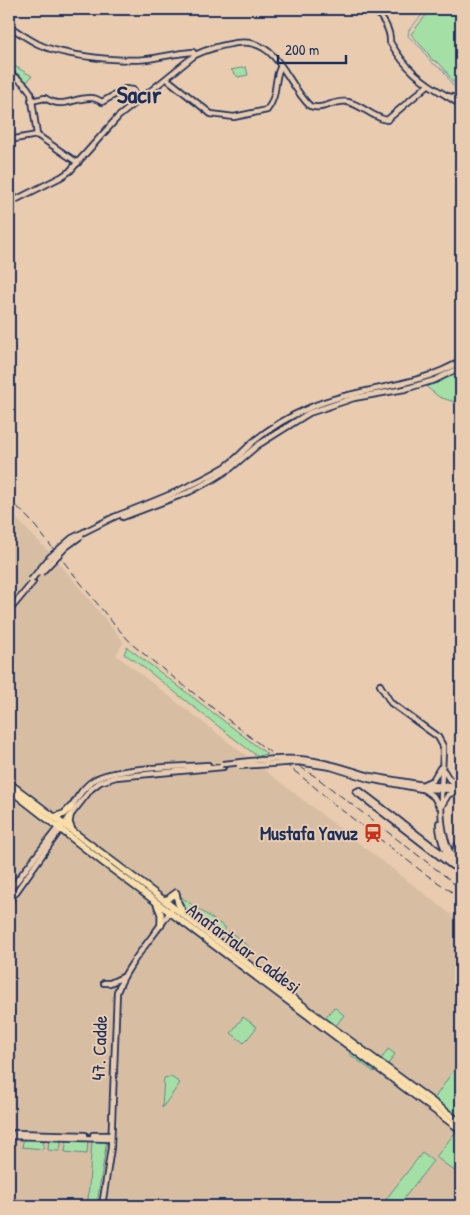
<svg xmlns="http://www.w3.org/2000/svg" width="470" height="1215" viewBox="0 0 470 1215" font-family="'Patrick Hand',sans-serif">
	<rect width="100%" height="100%" fill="#e9ccaf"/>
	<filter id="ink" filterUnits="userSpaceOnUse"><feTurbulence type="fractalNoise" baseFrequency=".02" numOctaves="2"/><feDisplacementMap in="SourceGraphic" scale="10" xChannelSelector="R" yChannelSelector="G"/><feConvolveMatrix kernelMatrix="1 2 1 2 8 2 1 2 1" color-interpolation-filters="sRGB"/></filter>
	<g filter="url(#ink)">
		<polygon fill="#d7bea3" points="9,511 57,560 124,642 116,655 461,922 461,1206 9,1206"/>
		<g fill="#a4e0a6" stroke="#608882">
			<path d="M431 9H452L456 18 461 20V84L453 82C446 73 444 63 432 60L427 52 411 34Z"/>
			<polygon points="9,63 32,76 26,83 9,71"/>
			<polygon points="246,67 248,75 238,77 231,70"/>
			<polygon points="461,372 461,404 439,397 423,384 434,383"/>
			<path d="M127 647 267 754 257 756C216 725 175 692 134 660L124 654Z"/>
			<path d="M181 897 226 928 218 937C203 926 182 917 181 897Z"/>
			<polygon points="229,931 249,947 243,955 222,939"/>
			<polygon points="334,1007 344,1015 335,1027 324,1019"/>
			<polygon points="243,1017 257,1027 244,1043 231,1033"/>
			<polygon points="388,1049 395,1054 387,1066 380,1061"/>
			<polygon points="351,1051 376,1070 374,1072 349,1054"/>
			<polygon points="455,1068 461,1072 461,1110 456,1117 434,1099"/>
			<polygon points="171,1077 180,1083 162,1108 164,1078"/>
			<polygon points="457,1130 461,1134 461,1176 436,1157"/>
			<polygon points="26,1138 44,1139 43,1149 22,1147 23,1142"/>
			<polygon points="49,1138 60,1138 61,1145 59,1151 48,1150"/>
			<polygon points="67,1138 88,1140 87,1154 65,1152"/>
			<polygon points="92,1139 107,1140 97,1203 88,1201"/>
			<polygon points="422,1153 433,1161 398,1206 386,1199"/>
		</g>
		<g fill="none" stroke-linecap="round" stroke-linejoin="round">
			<polyline stroke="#6199b4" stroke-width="1" points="427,9 409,30 408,36 422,49 431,62 443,70 453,86 461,88"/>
			<g stroke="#1b2f5e" stroke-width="8">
				<g id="secondary">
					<path d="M374 9C382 17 391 30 390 42 406 69 420 80 447 96"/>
					<path d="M9 26C18 32 28 39 38 44 63 56 120 62 147 59 163 57 177 53 193 52L195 55"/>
					<path d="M9 73C18 78 26 84 31 93L37 135"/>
					<path d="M167 79 211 114 234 117 267 110C279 95 273 78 281 66"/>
					<polyline points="461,99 447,96 456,102 461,104"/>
					<path d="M31 101 45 98C63 110 74 97 91 98 95 98 99 100 102 102L125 89 133 90 140 100"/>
					<polyline points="9,140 37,135 78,163"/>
					<path d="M9 203 61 177 70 171 118 117 195 55C208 49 222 45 236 43 278 37 285 82 310 106 323 111 335 99 348 102 362 105 373 118 387 120L428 85"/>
					<path d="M114 517C152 502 190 488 225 467 236 460 244 450 254 441 270 428 290 416 309 408 359 386 415 389 461 361"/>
					<polyline points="123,517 189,492 212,480 231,468 258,445 309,413 354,398 405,389 435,380 461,367"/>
					<polyline points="9,611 33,582"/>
					<path d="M380 685 391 703 438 737 443 746C443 784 432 838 461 868"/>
					<polyline points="444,771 449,779 458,784"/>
					<polyline points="370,776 423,785 461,786"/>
					<polyline points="369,779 422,789 461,790"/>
					<polyline points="424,784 433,780 440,768"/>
					<polyline points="423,789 434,797 439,806"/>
					<polyline points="356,792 359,790 448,858"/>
					<polyline points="356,792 452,866"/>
					<polyline points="442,805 448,795 458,790"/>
					<path d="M70 810C76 799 83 787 94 780 114 767 182 767 208 765"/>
					<path d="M439 823C439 839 448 863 461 873"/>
					<polyline points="457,846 455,851 457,854 461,856"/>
					<polyline points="461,861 461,862"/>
					<polyline points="9,891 60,825"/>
					<polyline points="9,902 70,816 91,789 100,782 116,777 223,767"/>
					<polyline points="104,983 110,983 123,977"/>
					<polyline points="15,1133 85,1135"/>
					<polyline points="93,1135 111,1135"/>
					<polyline points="9,1136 111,1139"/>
					<path d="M102 1206 111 1148 117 992C128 962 154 937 171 910"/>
				</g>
			</g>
			<g stroke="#1b2f5e" stroke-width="9">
				<g id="primary">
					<polyline points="9,783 322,1020 461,1123"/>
					<polyline points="9,789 104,863 461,1130"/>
					<polyline points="70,816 69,823 72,830"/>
					<polyline points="54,817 64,814 71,807"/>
					<polyline points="164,900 168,899 176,893 178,903 183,912"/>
					<polyline points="157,904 161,914 161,925"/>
				</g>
			</g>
			<use href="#secondary" stroke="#e9ccaf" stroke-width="4.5"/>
			<use href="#primary" stroke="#f9deab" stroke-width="5.5"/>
			<g stroke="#1b2f5e" stroke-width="1" stroke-dasharray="8 4" stroke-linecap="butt">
				<polyline points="9,498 31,521 112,622 134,646 160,667 311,784 335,805 424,873 461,898"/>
				<polyline points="299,766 316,777 449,879 461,891"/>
			</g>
			<g stroke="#1b2f5e" stroke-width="8" stroke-linecap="butt">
				<g id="secondary-bridge">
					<polyline points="41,573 66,547 81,536"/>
					<polyline points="31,580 50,557 72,538 114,517"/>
					<path d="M222 764C247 762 273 757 299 759 323 761 347 769 370 776"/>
					<polyline points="239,766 298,762 331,767 369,779"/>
				</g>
			</g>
			<use href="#secondary-bridge" stroke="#e9ccaf" stroke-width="4.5"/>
		</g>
	</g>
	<defs>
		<g id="station-bare" transform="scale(1.5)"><path d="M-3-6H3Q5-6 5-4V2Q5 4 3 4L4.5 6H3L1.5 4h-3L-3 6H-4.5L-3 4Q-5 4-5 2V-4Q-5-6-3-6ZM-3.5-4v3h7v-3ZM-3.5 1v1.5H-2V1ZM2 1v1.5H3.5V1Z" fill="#c8321e" stroke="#e9ccaf" stroke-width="2.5" paint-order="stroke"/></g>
	</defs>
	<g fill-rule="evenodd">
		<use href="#station-bare" x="373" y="833"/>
	</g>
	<g text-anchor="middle" stroke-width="4" stroke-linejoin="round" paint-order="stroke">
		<g font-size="19" font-weight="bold" fill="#1b2f5e" stroke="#e9ccaf" text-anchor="end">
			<text x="358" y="840">Mustafa Yavuz</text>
		</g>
		<g font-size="19" fill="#1b2f5e" stroke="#e9ccaf">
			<text transform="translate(244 948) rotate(37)" y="7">Anafartalar Caddesi</text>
			<text transform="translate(99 1048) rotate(-88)" y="7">47. Cadde</text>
		</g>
		<g font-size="24" font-weight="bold" fill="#1b2f5e" stroke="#e9ccaf">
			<text x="139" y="103">Sacır</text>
		</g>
	</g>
	<rect width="470" height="1215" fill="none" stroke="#e9ccaf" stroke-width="30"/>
	<rect x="15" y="15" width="440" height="1185" fill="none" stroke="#1b2f5e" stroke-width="2" filter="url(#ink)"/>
	<path d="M278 55v8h68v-8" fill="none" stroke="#1b2f5e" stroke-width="2.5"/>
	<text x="285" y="55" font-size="15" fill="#1b2f5e" stroke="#e9ccaf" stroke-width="4" paint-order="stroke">200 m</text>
</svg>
